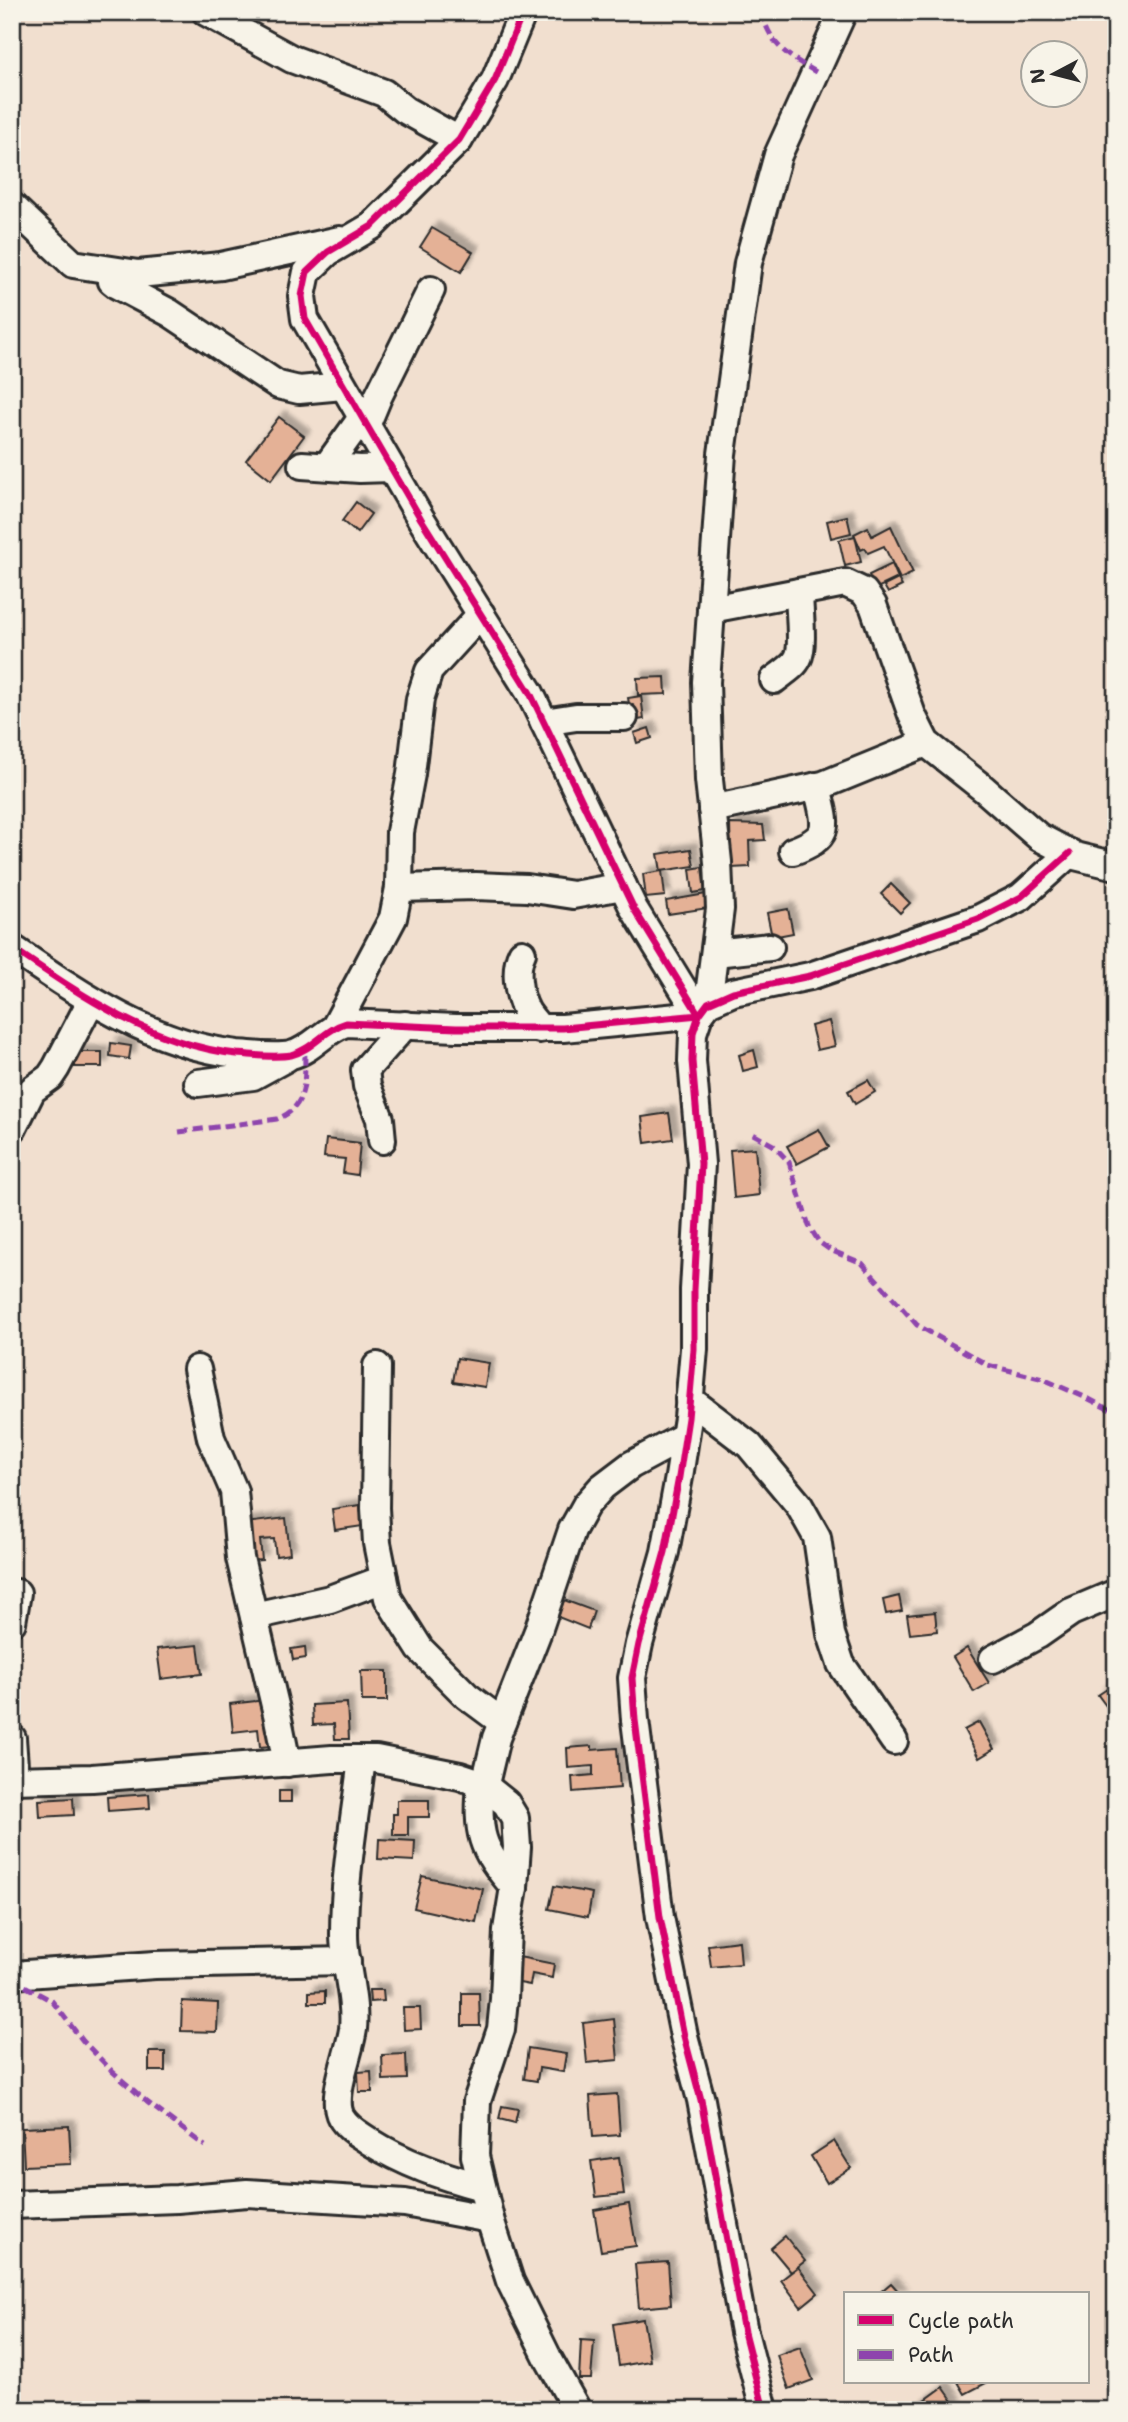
<svg xmlns="http://www.w3.org/2000/svg" width="1128" height="2422" viewBox="0 0 1128 2422" font-family="'Shantell Sans',sans-serif">
	<defs>
		<filter id="shadow"><feDropShadow dx="6" dy="-6" stdDeviation="2" flood-color="#0004"/></filter>
	</defs>
	<rect width="100%" height="100%" fill="#f1dfcf"/>
	<filter id="ink" filterUnits="userSpaceOnUse"><feTurbulence type="fractalNoise" baseFrequency=".0143" numOctaves="2"/><feDisplacementMap in="SourceGraphic" scale="14" xChannelSelector="R" yChannelSelector="G"/><feConvolveMatrix kernelMatrix="1 2 1 2 8 2 1 2 1" color-interpolation-filters="sRGB"/></filter>
	<g filter="url(#ink)">
		<g fill="#e4b196" stroke="#2b2b2b" stroke-width="2" filter="url(#shadow)">
			<polygon points="432,228 473,252 461,272 420,247"/>
			<polygon points="279,417 304,436 271,480 246,460"/>
			<polygon points="356,502 371,514 357,533 342,521"/>
			<polygon points="847,516 851,533 831,538 827,521"/>
			<polygon points="891,526 913,573 900,579 884,546 868,553 865,548 861,550 854,534 868,527 872,536"/>
			<polygon points="855,536 861,562 845,566 839,540"/>
			<polygon points="892,564 898,578 875,589 869,575"/>
			<polygon points="898,579 902,586 888,593 884,586"/>
			<polygon points="665,677 666,694 638,695 637,678"/>
			<polygon points="641,696 644,719 632,721 628,698"/>
			<polygon points="649,728 652,738 637,743 634,733"/>
			<polygon points="730,824 763,825 765,840 749,841 750,867 731,868"/>
			<polygon points="691,849 694,866 661,871 658,854"/>
			<polygon points="702,867 705,891 693,893 690,869"/>
			<polygon points="662,871 665,896 646,898 643,874"/>
			<polygon points="891,884 910,903 900,913 881,894"/>
			<polygon points="706,894 708,908 668,914 666,901"/>
			<polygon points="788,909 793,933 772,937 767,913"/>
			<polygon points="829,1021 835,1046 817,1050 811,1026"/>
			<polygon points="111,1043 131,1046 129,1059 110,1056"/>
			<polygon points="754,1050 758,1067 743,1071 739,1055"/>
			<polygon points="76,1052 102,1052 102,1067 75,1067"/>
			<polygon points="868,1080 875,1092 855,1104 848,1091"/>
			<polygon points="669,1113 673,1139 645,1143 642,1117"/>
			<polygon points="819,1129 829,1147 797,1164 787,1146"/>
			<polygon points="326,1139 360,1143 357,1175 343,1173 345,1159 324,1157"/>
			<polygon points="755,1148 759,1195 734,1198 730,1150"/>
			<polygon points="457,1358 489,1363 485,1387 453,1382"/>
			<polygon points="360,1505 363,1526 335,1530 332,1509"/>
			<polygon points="286,1518 290,1554 276,1556 274,1539 260,1540 262,1560 250,1561 245,1523"/>
			<polygon points="899,1596 902,1611 886,1614 883,1600"/>
			<polygon points="564,1600 594,1611 588,1629 558,1617"/>
			<polygon points="935,1612 937,1631 910,1634 907,1615"/>
			<polygon points="198,1645 202,1674 161,1679 157,1649"/>
			<polygon points="305,1647 306,1658 293,1660 291,1649"/>
			<polygon points="967,1648 989,1683 974,1692 953,1657"/>
			<polygon points="361,1671 387,1671 387,1701 362,1701"/>
			<polygon points="1107,1689 1115,1700 1106,1706 1098,1695"/>
			<polygon points="266,1700 272,1746 260,1747 258,1729 233,1732 230,1704"/>
			<polygon points="347,1703 349,1739 335,1739 334,1724 313,1725 312,1705"/>
			<polygon points="979,1722 994,1749 979,1758 964,1730"/>
			<polygon points="592,1746 592,1750 617,1748 620,1788 573,1792 572,1777 593,1775 593,1766 568,1768 567,1748"/>
			<polygon points="1116,1757 1116,1803 1115,1804 1109,1758"/>
			<rect x="279" y="1791" width="12" height="11"/>
			<polygon points="149,1794 150,1808 108,1811 107,1797"/>
			<polygon points="73,1798 74,1815 40,1817 39,1800"/>
			<polygon points="397,1800 429,1800 429,1817 408,1817 408,1835 393,1835 393,1814 397,1814"/>
			<polygon points="379,1839 415,1841 414,1861 378,1859"/>
			<polygon points="422,1876 483,1889 476,1922 414,1908"/>
			<polygon points="554,1886 592,1893 588,1917 549,1909"/>
			<polygon points="739,1941 741,1964 711,1967 708,1945"/>
			<polygon points="519,1957 554,1964 552,1978 532,1974 530,1985 514,1982"/>
			<polygon points="369,1990 383,1990 384,2001 370,2002"/>
			<polygon points="325,1991 325,2003 309,2003 309,1992"/>
			<polygon points="462,1993 479,1993 480,2026 462,2026"/>
			<polygon points="182,2001 218,2003 217,2032 181,2031"/>
			<polygon points="403,2008 420,2008 421,2029 404,2030"/>
			<polygon points="614,2019 618,2060 587,2063 583,2023"/>
			<polygon points="528,2048 566,2054 563,2072 539,2068 537,2081 524,2079"/>
			<rect x="149" y="2052" width="16" height="19"/>
			<polygon points="406,2054 407,2079 383,2080 382,2055"/>
			<polygon points="371,2071 372,2092 359,2092 358,2072"/>
			<polygon points="617,2094 620,2135 593,2137 590,2096"/>
			<polygon points="502,2106 518,2109 515,2123 499,2119"/>
			<polygon points="69,2126 71,2164 24,2166 22,2128"/>
			<polygon points="834,2141 851,2168 827,2183 811,2156"/>
			<polygon points="619,2157 624,2194 596,2197 591,2161"/>
			<polygon points="629,2204 636,2246 601,2251 594,2210"/>
			<polygon points="785,2236 805,2261 791,2272 771,2248"/>
			<polygon points="668,2262 671,2305 639,2308 635,2264"/>
			<polygon points="798,2267 818,2293 801,2307 781,2280"/>
			<polygon points="891,2283 901,2294 878,2294"/>
			<polygon points="643,2319 650,2361 619,2366 613,2324"/>
			<polygon points="581,2340 594,2341 591,2379 579,2379"/>
			<polygon points="800,2347 813,2380 789,2389 777,2355"/>
			<polygon points="958,2382 985,2382 986,2383 965,2394"/>
			<polygon points="943,2387 955,2404 946,2410 920,2410 917,2406"/>
		</g>
		<g fill="none" stroke-linecap="round" stroke-linejoin="round">
			<g stroke="#2b2b2b" stroke-width="32">
				<g id="minor">
					<polyline points="206,12 292,59 384,93 405,110 459,140"/>
					<polyline points="12,206 73,264 138,274 221,266 340,240"/>
					<polyline points="114,271 112,281 117,285 170,313 278,385 299,390 343,386"/>
					<polyline points="366,426 378,397 431,290"/>
					<polyline points="302,465 360,469 391,468"/>
					<polyline points="327,466 361,419"/>
					<polyline points="711,609 845,583 864,592 873,605 912,715 926,743 984,789 1039,837 1075,856 1116,866"/>
					<path d="M774 680C781 674 794 667 798 658 804 647 799 607 799 592"/>
					<polyline points="544,722 576,717 624,717"/>
					<polyline points="712,809 823,785 926,743"/>
					<path d="M793 851C835 836 825 823 817 786"/>
					<polyline points="399,888 476,886 527,888 573,895 623,886"/>
					<path d="M12 948C82 996 151 1044 237 1054 254 1055 274 1058 291 1055 312 1050 325 1029 346 1023L456 1028H563L699 1015 634 909 530 693 421 519 305 319 302 296 307 272 328 252 372 226 459 140 495 80 523 12"/>
					<path d="M522 953C514 969 518 994 526 1010 529 1016 536 1023 540 1029"/>
					<polyline points="715,953 770,947"/>
					<polyline points="708,1003 720,909 718,862 709,780 706,682 722,454 748,263 778,155 843,12"/>
					<polyline points="335,1027 393,918 399,888 400,832 411,774 420,699 429,671 481,614"/>
					<polyline points="198,1083 253,1076 286,1058"/>
					<polyline points="13,1128 32,1090 50,1077 56,1068 91,1001"/>
					<polyline points="382,1140 380,1119 367,1086 365,1070 405,1025"/>
					<polyline points="377,1366 375,1508 377,1543 388,1598 420,1649 467,1696 502,1722"/>
					<polyline points="197,1369 211,1438 234,1491 240,1558 277,1714 287,1763"/>
					<polyline points="689,1399 749,1445 799,1505 817,1537 831,1634 841,1664 894,1741"/>
					<polyline points="254,1616 330,1599 384,1579"/>
					<polyline points="12,1622 17,1593"/>
					<polyline points="993,1659 1038,1635 1071,1612 1116,1593"/>
					<polyline points="12,1738 15,1780"/>
					<path d="M362 1759C355 1817 344 1876 344 1934 344 1966 356 1997 353 2029 350 2053 330 2097 341 2117 348 2129 359 2134 369 2141 405 2164 442 2176 482 2187"/>
					<polyline points="12,1780 92,1778 332,1759 376,1759 460,1776 481,1783 506,1803 515,1818 517,1847 514,1887 507,1930 504,1999 501,2029 477,2101 475,2156 490,2219 510,2281 548,2358 577,2410"/>
					<path d="M481 1783C477 1833 480 1848 514 1887"/>
					<polyline points="485,1784 496,1738 538,1631 572,1530 586,1505 602,1487 631,1465 685,1436"/>
					<polyline points="12,1975 155,1965 347,1961"/>
					<polyline points="12,2205 177,2199 247,2193 405,2203 490,2219"/>
					<polyline points="764,2410 744,2332 701,2100 684,2036 660,1917 635,1720 632,1678 639,1644 665,1552 679,1477 688,1418 694,1349 694,1290 701,1164 692,1061 693,1033 699,1015 708,1003 733,992 810,976 978,919 1021,897 1070,853"/>
				</g>
			</g>
			<use href="#minor" stroke="#f7f3e8" stroke-width="26"/>
			<g stroke="#8e44ad" stroke-width="5" stroke-dasharray="10 5" stroke-linecap="butt">
				<path d="M761 12C773 48 785 54 816 72"/>
				<path d="M179 1132 277 1119C310 1106 304 1077 305 1048"/>
				<polyline points="753,1134 773,1145 789,1162 809,1226 819,1242 830,1250 862,1263 917,1325 988,1365 1043,1379 1089,1399 1116,1413"/>
				<polyline points="12,1979 52,2001 83,2041 113,2072 147,2102 205,2146"/>
			</g>
			<g stroke="#f7f3e8" stroke-width="11">
				<g id="cycleway">
					<path d="M12 948C82 996 151 1044 237 1054 254 1055 274 1058 291 1055 312 1050 325 1029 346 1023L456 1028H563L699 1015 634 909 530 693 421 519 305 319 302 296 307 272 328 252 372 226 459 140 495 80 523 12"/>
					<polyline points="764,2410 744,2332 701,2100 684,2036 660,1917 635,1720 632,1678 639,1644 665,1552 679,1477 688,1418 694,1349 694,1290 701,1164 692,1061 693,1033 699,1015 708,1003 733,992 810,976 978,919 1021,897 1070,853"/>
				</g>
			</g>
			<use href="#cycleway" stroke="#d6006c" stroke-width="7"/>
		</g>
	</g>
	<rect width="1128" height="2422" fill="none" stroke="#f7f3e8" stroke-width="42"/>
	<rect x="21" y="21" width="1086" height="2380" fill="none" stroke="#2b2b2b" stroke-width="2.5" filter="url(#ink)"/>
	<rect x="844" y="2292" width="245" height="91" fill="#f7f3e8" stroke="#a5a39c" stroke-width="2"/>
	<rect x="858" y="2315" width="35" height="10" fill="#d6006c" stroke="#a5a39c" stroke-width="2"/>
	<text x="908" y="2328" font-size="21" fill="#2b2b2b">Cycle path</text>
	<rect x="858" y="2350" width="35" height="10" fill="#8e44ad" stroke="#a5a39c" stroke-width="2"/>
	<text x="908" y="2362" font-size="21" fill="#2b2b2b">Path</text>
	<g transform="translate(1054 74) rotate(263)"><circle r="33" fill="#f7f3e8" stroke="#a5a39c" stroke-width="2"/>
	<path d="M0-5L12 26L0 18L-12 26Z" fill="#2b2b2b"/>
	<text y="-10" font-size="19" font-weight="bold" text-anchor="middle" fill="#2b2b2b">N</text>
	</g>
</svg>
